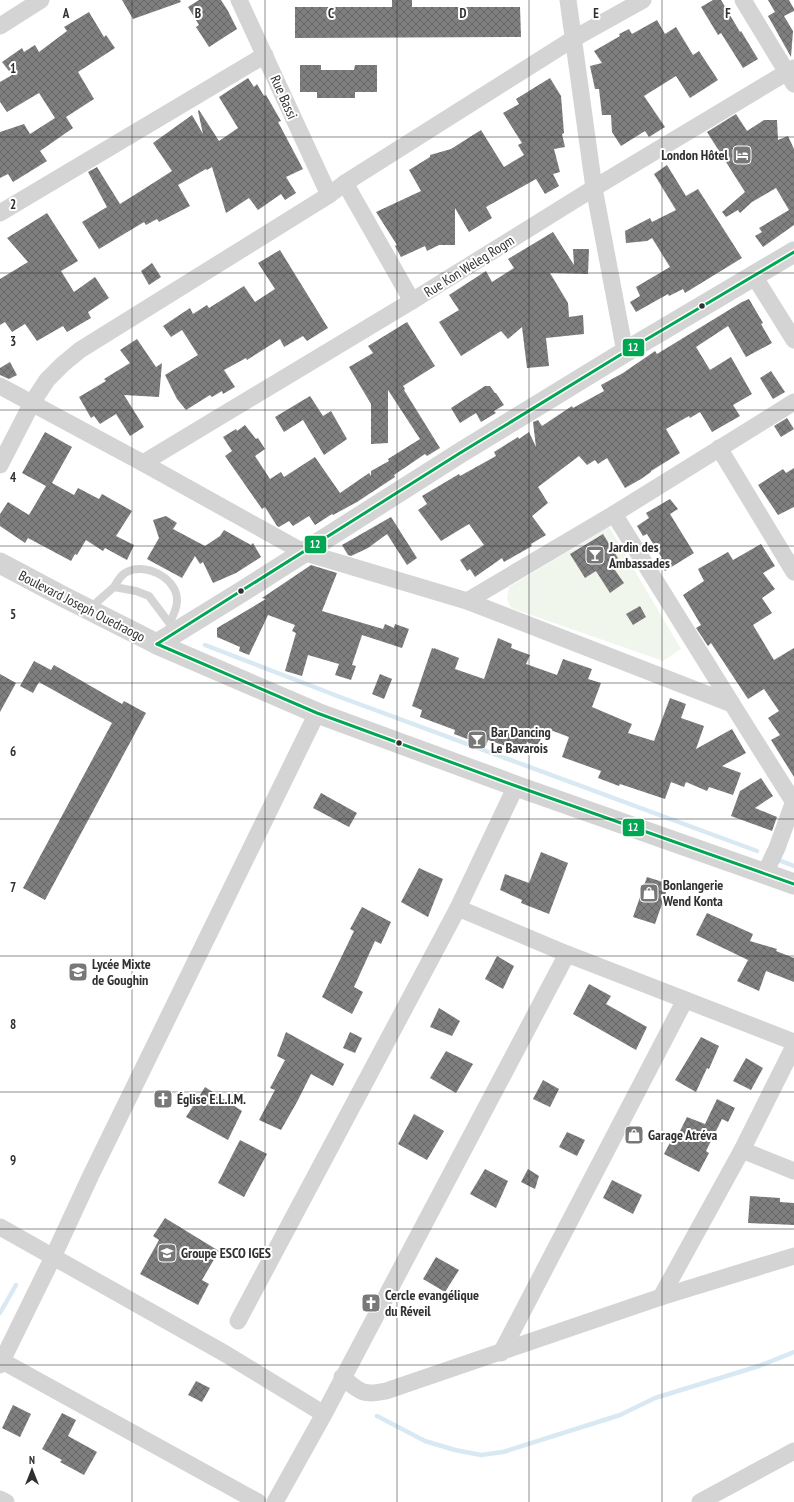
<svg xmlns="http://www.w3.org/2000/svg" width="794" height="1502" viewBox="0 0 794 1502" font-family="'PT Sans Narrow',sans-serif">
	<defs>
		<pattern id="building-cross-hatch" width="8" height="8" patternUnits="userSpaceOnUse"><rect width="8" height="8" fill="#7f7f7f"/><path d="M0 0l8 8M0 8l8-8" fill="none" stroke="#686868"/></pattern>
	</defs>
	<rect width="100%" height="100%" fill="#fff"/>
	<polygon fill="#f1f6ed" points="609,527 681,649 663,661 511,608 507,599 509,587"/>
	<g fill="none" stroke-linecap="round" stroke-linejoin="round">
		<g stroke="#d9e9f3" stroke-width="4.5">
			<polyline points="205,645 340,697 757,851"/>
			<polyline points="778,860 794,866"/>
			<polyline points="0,1313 16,1285"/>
			<polyline points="377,1416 425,1441 455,1450 481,1455 503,1452 620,1415 655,1398 759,1366 794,1352"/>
		</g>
	</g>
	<g fill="url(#building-cross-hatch)">
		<polygon points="122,0 180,0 181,2 133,19"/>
		<polygon points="199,0 221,0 228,11 237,29 209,47 196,27 199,25 188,7"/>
		<polygon points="392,0 412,0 412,7 520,7 521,37 295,38 295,7 392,7"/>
		<polygon points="713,0 721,0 740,32 741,31 758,59 743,68 721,33 718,35 701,7"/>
		<polygon points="768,0 789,0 794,9 794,11 784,16 793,31 791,57 768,16 775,12"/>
		<polygon points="89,12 104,37 106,35 115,48 78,72 94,99 66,117 73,128 40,151 47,161 13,182 8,174 0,178 0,132 24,124 30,134 55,118 39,93 7,112 0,102 0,82 12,75 2,62 22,48 24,52 35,45 39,52 67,31 64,27"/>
		<polygon points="657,20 665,34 676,27 693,55 699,51 718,80 690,98 676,76 644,96 665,127 649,137 645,131 621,146 612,132 611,115 602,115 599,89 595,89 590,66 602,63 594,51 620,36 619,34 629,29 632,34"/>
		<polygon points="300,65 321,65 321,70 354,70 355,65 377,65 377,92 355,92 355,98 317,98 317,92 300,92"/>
		<polygon points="248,78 254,87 257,84 264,96 266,95 281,121 278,122 303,169 286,177 296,193 285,200 281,194 258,210 249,198 226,213 212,167 207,170 206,169 178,185 190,206 159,222 157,219 146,225 144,222 99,249 82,222 107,207 88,172 97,167 120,204 136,194 172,171 153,143 192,115 203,134 198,111 199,110 219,141 238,128 219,97"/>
		<polygon points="550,78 561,96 564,133 562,134 565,147 554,149 560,172 553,174 559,186 545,194 536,179 486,207 492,218 469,232 455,208 455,245 439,245 427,251 425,246 401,257 395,246 397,245 376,212 421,191 409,170 430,157 430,155 451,149 481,130 504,167 524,155 518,145 522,143 503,113 519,104 516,99"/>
		<polygon points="736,114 747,131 764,120 777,120 778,140 788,136 794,149 794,225 763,247 755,236 762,232 759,228 789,210 776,188 752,202 740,213 738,210 726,217 722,212 745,192 707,132"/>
		<polygon points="667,165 686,196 698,189 742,258 685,293 683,289 669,296 668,294 636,312 630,302 640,296 636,287 670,267 652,238 647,241 626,243 625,231 650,218 652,222 676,210 654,174"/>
		<polygon points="47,213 78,261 61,271 74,292 95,277 109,298 88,312 91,318 67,332 63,326 37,341 25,324 12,332 5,322 0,325 0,279 28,262 7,238"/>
		<polygon points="553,232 574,265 573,249 589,249 588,274 550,273 568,303 569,317 583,315 584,334 546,338 549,366 527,368 522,327 508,339 501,331 461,356 439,322 459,310 449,295 486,271 492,282 514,268 508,259"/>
		<polygon points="280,250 328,328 307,341 303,336 284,347 280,339 247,360 246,358 224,370 235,387 223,394 222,391 212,397 210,395 186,410 177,399 165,375 198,355 182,330 171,337 163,326 190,308 193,314 207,305 209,308 244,286 255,302 275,289 258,263"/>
		<polygon points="152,263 161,277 149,285 141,271"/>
		<polygon points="749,299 763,323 761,324 772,343 746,357 728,326 696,347 710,370 731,357 752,394 733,405 740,416 712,432 700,412 690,418 689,416 666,429 680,453 651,471 651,472 641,479 625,488 607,458 598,464 595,460 587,465 579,456 538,487 548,503 532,516 546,535 531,544 532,546 504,562 502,558 475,577 470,569 467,571 460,560 484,545 469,524 441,541 418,510 427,504 422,496 459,474 460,476 496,456 494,452 518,437 519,439 529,432 536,447 533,422 538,420 542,426 572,406 573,408 604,391 601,385 623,373 655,351 657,354 742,302"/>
		<polygon points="407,322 435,366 403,386 405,389 404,390 440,448 427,456 425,454 394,475 395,477 357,502 333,515 332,514 315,525 309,516 293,526 289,521 279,527 277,526 265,507 262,509 225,456 232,451 223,437 236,429 237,431 245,425 256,439 258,438 265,449 255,456 270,479 281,472 284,477 315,457 340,493 369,473 371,476 371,471 389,461 388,459 420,439 388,390 388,443 371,444 371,404 349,367 373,353 368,346"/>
		<polygon points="137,339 156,367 162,363 159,397 124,395 144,427 130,436 116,414 100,424 94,416 91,418 79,397 106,381 104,379 130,363 120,350"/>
		<polygon points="10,362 17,375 9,379 0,375 0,368"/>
		<polygon points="771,371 785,392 773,399 760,378"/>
		<polygon points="485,386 490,386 495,393 496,393 504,405 494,411 496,413 481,422 476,413 460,423 451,408"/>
		<polygon points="310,396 323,416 331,411 347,439 324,455 303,420 284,432 275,417"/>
		<polygon points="787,418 794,429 781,437 774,426"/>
		<polygon points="45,432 72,447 52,483 74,495 78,488 99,499 102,494 132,511 116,536 134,545 127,560 105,548 103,551 86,540 77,555 75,554 71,561 28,538 25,543 0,526 0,514 8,502 29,515 46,486 22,473"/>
		<polygon points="794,468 794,507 778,515 758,485 783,469 786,473"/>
		<polygon points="670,499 678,509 670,514 694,553 665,571 658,561 662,558 647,534 643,536 637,526 649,518 646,513"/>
		<polygon points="166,516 177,523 173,529 205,546 220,536 224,530 251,545 253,543 261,557 236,573 213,583 203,562 200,564 195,556 182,578 147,559 159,538 153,520"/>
		<polygon points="391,517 417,558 407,565 387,534 368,548 351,556 348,555 342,545"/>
		<polygon points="603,534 618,558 610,563 624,583 610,593 596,571 585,578 570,554"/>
		<polygon points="761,544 775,566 763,573 775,589 762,598 772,613 753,625 774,660 794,648 794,777 771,740 780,735 768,718 779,711 764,689 748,699 711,643 708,646 696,628 701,625 683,595 704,581 698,569 728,552 733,560"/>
		<polygon points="311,565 337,573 322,611 383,629 385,624 394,628 395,624 409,629 402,648 362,635 352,665 356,666 351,680 335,675 339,664 308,655 302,676 285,671 296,633 292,631 295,625 268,615 249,655 239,651 240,647 217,637 217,628 266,599 262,598"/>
		<polygon points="640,606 646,617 633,625 626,614"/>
		<polygon points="498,638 512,644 511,648 530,655 526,664 557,675 563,659 592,669 588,679 601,683 592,707 632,724 628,733 654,741 670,698 686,704 681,718 704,726 696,749 732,729 746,753 722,766 741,773 733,795 709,787 707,791 686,782 684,787 671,782 665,799 620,784 619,786 598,778 601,771 562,757 569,737 545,728 538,746 527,742 523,752 488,740 486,746 454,734 455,730 420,717 422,710 412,706 432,648 434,649 434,648 459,658 455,669 484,679"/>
		<polygon points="34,661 51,670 54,665 122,704 124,701 146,713 45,900 23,888 112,723 39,682 33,693 20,686"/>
		<polygon points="0,674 16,683 0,712"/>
		<polygon points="380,674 392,679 384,699 372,694"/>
		<polygon points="761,778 773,796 755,808 777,817 772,831 731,816 740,791"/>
		<polygon points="321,793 357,813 349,827 313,808"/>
		<polygon points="541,852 568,863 549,914 521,903 522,900 500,890 505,874 529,883"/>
		<polygon points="419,868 443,879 428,917 401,902"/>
		<polygon points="647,877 669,884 655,924 633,917"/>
		<polygon points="362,907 391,922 381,944 375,941 354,987 363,992 352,1014 322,997 354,931 350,929"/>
		<polygon points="707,913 753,934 750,941 777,949 776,951 794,958 794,982 766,971 759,991 737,981 748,960 696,935"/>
		<polygon points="497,956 514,966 503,989 485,979"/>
		<polygon points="589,984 611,996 606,1004 647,1027 636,1050 573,1014"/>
		<polygon points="439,1008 460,1021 452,1036 430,1027"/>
		<polygon points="286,1032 344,1064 333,1086 311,1074 297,1102 281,1130 259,1120 275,1090 270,1088 285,1060 277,1056"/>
		<polygon points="350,1032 362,1038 355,1053 343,1048"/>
		<polygon points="701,1037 719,1046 709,1069 707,1068 696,1092 675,1080"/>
		<polygon points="446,1051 473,1064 456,1093 430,1078"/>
		<polygon points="746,1058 763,1068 751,1090 733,1081"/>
		<polygon points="543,1080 559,1089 550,1107 533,1099"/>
		<polygon points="205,1087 242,1111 228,1140 186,1117"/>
		<polygon points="717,1099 735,1108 728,1122 722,1119 706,1151 709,1153 699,1172 664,1154 675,1133 678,1135 687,1117 705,1124"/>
		<polygon points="414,1114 444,1131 427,1160 398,1144"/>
		<polygon points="567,1132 585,1140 577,1156 559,1147"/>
		<polygon points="240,1140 267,1154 244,1197 218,1183"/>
		<polygon points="485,1169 508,1181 496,1208 470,1194"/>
		<polygon points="528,1169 539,1176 535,1189 521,1182"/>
		<polygon points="612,1180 642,1195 633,1214 603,1198"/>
		<polygon points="750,1196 780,1198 780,1202 794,1203 794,1225 748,1223"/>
		<polygon points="165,1218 219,1251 202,1280 209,1284 198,1305 140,1274 159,1240 153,1236"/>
		<polygon points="436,1257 459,1270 445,1292 423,1279"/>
		<polygon points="196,1381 210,1388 202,1402 188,1395"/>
		<polygon points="13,1405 31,1414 20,1437 2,1428"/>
		<polygon points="62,1413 76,1420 68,1436 97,1452 84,1475 60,1462 62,1460 42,1449"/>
	</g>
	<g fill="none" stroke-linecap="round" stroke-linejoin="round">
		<g stroke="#d4d4d4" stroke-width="8">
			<path d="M114 587C117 582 120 576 125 573 143 561 176 577 177 599 178 607 173 615 170 623"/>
			<polyline points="91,610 97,602 114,587 136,591 149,596 176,632"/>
		</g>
		<g stroke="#d4d4d4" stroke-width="17">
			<polyline points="239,0 329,195"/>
			<polyline points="568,0 594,188 625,352"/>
			<polyline points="743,0 794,84"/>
			<polyline points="0,26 41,0"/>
			<polyline points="345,183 412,301"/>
			<polyline points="0,213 265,55"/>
			<polyline points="754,276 794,340"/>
			<polyline points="0,386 143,463 303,552 467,601 732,704 793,801"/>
			<polyline points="719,448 794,572"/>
			<polyline points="143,463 412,301 594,188 794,68"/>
			<polyline points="0,465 32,403 47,380 63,364 80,350 329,195 345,183 573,39 643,0"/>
			<polyline points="614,514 732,704"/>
			<polyline points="467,601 614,514 794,402"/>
			<polyline points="765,873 777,848 794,801"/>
			<polyline points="458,908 567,954 794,1042"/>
			<polyline points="742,1150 794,1171"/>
			<polyline points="0,1227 224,1353 324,1414"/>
			<polyline points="661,1297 742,1150 794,1046"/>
			<polyline points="238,1321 458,908 516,786"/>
			<polyline points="501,1353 685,1000"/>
			<polyline points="2,1361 258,1502"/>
			<polyline points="0,1365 53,1257 91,1175 317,713"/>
			<path d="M342 1377C360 1392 363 1396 386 1391L661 1297 794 1256"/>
			<polyline points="0,1499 6,1502"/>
			<polyline points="275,1502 324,1414 567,954"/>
			<polyline points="700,1502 794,1451"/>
		</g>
		<g stroke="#d4d4d4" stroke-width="21">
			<polyline points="0,563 62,596 157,644 317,713 516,786 794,884"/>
			<polyline points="157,644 243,591 460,453 625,352 794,252"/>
		</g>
		<g stroke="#fff" stroke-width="6">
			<g id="bus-1">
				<polyline points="157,644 460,453 625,352 794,252"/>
				<polyline points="157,644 317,713 516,786 794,884"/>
			</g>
		</g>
		<use href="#bus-1" stroke="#00a651" stroke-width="3"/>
	</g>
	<path fill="none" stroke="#303030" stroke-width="1" stroke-opacity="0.55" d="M132 0V1502M265 0V1502M397 0V1502M529 0V1502M662 0V1502M0 137H794M0 273H794M0 410H794M0 546H794M0 683H794M0 819H794M0 956H794M0 1092H794M0 1229H794M0 1365H794"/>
	<defs>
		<g id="hotel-square" transform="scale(1)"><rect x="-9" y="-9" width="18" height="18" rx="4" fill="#787878" stroke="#fff"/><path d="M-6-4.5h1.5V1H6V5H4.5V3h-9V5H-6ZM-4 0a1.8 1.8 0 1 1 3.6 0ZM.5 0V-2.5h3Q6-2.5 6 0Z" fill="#fff"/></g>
		<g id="bar-square" transform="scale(1)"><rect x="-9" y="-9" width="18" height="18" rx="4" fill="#787878" stroke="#fff"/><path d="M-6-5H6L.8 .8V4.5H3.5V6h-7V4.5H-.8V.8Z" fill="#fff"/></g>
		<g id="shop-square" transform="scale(1)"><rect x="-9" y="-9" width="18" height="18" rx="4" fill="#787878" stroke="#fff"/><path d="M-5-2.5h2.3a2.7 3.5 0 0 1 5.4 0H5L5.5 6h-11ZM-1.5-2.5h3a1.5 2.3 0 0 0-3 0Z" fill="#fff"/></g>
		<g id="school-square" transform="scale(1)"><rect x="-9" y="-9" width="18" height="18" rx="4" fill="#787878" stroke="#fff"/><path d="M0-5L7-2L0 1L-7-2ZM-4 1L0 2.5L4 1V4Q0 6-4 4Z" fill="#fff"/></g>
		<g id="church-square" transform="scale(1)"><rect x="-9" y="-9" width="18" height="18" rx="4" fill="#787878" stroke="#fff"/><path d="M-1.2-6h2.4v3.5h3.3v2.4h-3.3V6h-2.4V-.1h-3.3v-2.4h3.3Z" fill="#fff"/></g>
		<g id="university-square" transform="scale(1)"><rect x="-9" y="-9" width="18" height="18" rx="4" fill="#787878" stroke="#fff"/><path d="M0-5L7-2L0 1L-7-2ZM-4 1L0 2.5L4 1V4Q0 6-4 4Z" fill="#fff"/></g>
	</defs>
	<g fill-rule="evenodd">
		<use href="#hotel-square" x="742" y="155"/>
		<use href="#bar-square" x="595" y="555"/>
		<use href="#bar-square" x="477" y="740"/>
		<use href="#shop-square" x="649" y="893"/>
		<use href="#school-square" x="78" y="972"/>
		<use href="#church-square" x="163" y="1099"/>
		<use href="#shop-square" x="634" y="1135"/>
		<use href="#university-square" x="167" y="1253"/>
		<use href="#church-square" x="371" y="1303"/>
	</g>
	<g fill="#303030" stroke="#fff" stroke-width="1.5">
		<circle cx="702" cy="306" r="3.5"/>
		<circle cx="241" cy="591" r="3.5"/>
		<circle cx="399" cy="743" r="3.5"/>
	</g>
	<g text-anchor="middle" stroke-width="4" stroke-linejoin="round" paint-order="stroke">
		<g font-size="14" fill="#303030" stroke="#fff">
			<text transform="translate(284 97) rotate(66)" y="5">Rue Bassi</text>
			<text transform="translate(469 266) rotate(-32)" y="5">Rue Kon Weleg Rogm</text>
			<text transform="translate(82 606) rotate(27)" y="5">Boulevard Joseph Ouedraogo</text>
		</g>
		<g font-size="14" font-weight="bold" fill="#303030" stroke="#fff" text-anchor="start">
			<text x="728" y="160" text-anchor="end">London Hôtel</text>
			<text x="609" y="552">Jardin des<tspan x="609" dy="16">Ambassades</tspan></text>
			<text x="491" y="737">Bar Dancing<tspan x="491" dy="16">Le Bavarois</tspan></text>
			<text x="663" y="890">Bonlangerie<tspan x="663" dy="16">Wend Konta</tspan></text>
			<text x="92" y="969">Lycée Mixte<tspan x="92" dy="16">de Goughin</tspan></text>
			<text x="177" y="1104">Église E.L.I.M.</text>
			<text x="648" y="1140">Garage Atréva</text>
			<text x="181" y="1258">Groupe ESCO IGES</text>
			<text x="385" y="1300">Cercle evangélique<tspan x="385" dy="16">du Réveil</tspan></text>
		</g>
	</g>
	<g font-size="13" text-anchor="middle" font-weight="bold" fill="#303030" stroke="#fff" stroke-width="4" stroke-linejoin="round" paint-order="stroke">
		<text x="66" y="18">A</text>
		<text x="198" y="18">B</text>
		<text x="331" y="18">C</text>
		<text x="463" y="18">D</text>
		<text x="596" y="18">E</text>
		<text x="728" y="18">F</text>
		<text x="13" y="73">1</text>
		<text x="13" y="209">2</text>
		<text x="13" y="346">3</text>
		<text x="13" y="482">4</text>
		<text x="13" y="619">5</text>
		<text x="13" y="756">6</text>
		<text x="13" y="892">7</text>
		<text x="13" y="1029">8</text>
		<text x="13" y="1165">9</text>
	</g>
	<g stroke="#fff" stroke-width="1.5">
		<rect x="622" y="338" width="23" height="19" rx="4" fill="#00a651"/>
		<rect x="304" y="535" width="23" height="19" rx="4" fill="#00a651"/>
		<rect x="622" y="818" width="23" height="19" rx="4" fill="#00a651"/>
	</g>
	<g font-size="11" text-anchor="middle" font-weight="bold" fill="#fff">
		<text x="633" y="351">12</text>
		<text x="315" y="548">12</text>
		<text x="633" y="831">12</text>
	</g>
	<g transform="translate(32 1470)" stroke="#ffffff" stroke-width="3" paint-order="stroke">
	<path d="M0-3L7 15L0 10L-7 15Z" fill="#303030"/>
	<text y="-6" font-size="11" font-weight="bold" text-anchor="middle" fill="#303030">N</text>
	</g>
</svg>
